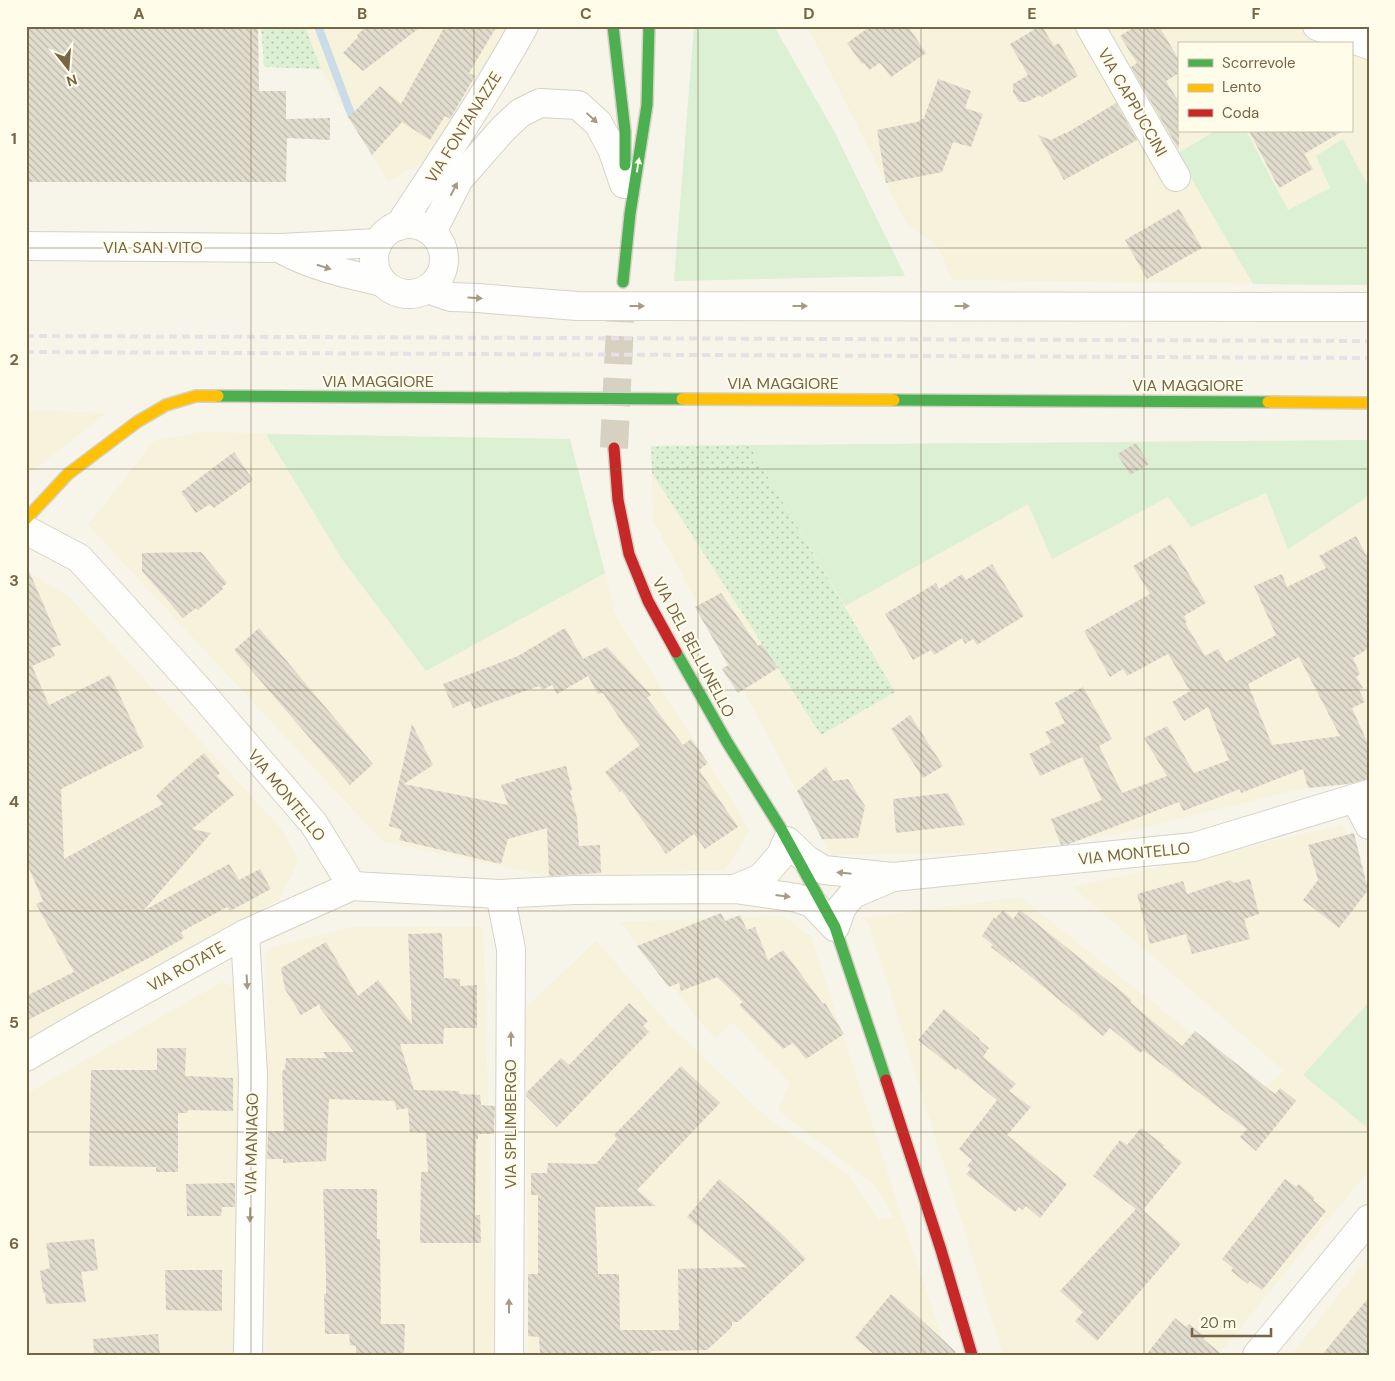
<svg xmlns="http://www.w3.org/2000/svg" width="1395" height="1381" viewBox="0 0 1395 1381" font-family="'DM Sans',sans-serif">
	<defs>
		<pattern id="grass-dots" width="8" height="8" patternUnits="userSpaceOnUse" patternTransform="scale(1.25)"><rect width="8" height="8" fill="#dcf0d3"/><path d="M2 2h.1M6 6h.1" fill="none" stroke="#b7c6ad" stroke-width="1.8" stroke-linecap="round"/></pattern>
		<pattern id="building-back-hatch" width="6" height="6" patternUnits="userSpaceOnUse" patternTransform="scale(1.25)"><rect width="6" height="6" fill="#e1ddce"/><path d="M-1 5l2 2M0 0l6 6M5-1l2 2" fill="none" stroke="#bbb7a9"/></pattern>
	</defs>
	<rect width="100%" height="100%" fill="#f7f5e9"/>
	<g fill="#f6f2dc" fill-rule="evenodd">
		<polygon points="305,26 508,26 424,161 388,182 321,69"/>
		<path d="M807 26H1369V285L952 280 939 248 906 223ZM1179 44H1351V131H1179Z"/>
		<polygon points="26,410 106,413 26,476"/>
		<polygon points="200,432 570,439 616,616 750,830 725,870 549,876 383,842 88,525 154,441"/>
		<polygon points="1369,440 1369,772 1118,834 998,852 831,855 653,520 651,446"/>
		<polygon points="26,571 68,596 283,831 299,861 278,901 26,1041"/>
		<polygon points="1342,825 1369,878 1369,1002 1303,1075 1369,1129 1369,1170 1218,1355 1003,1355 870,927 864,918 1020,897 1263,1090 1284,1071 1073,887"/>
		<polygon points="784,916 811,937 947,1355 528,1355 526,1008 596,940 667,1023 763,1114 849,1175 879,1220 893,1217 876,1186 778,1110 790,1083 732,1022 715,1039 619,922"/>
		<polygon points="351,927 483,927 494,1293 494,1355 267,1355 267,949"/>
		<polygon points="222,982 241,990 240,1355 26,1355 26,1094"/>
		<polygon points="1369,1257 1369,1355 1291,1355"/>
	</g>
	<g fill="url(#grass-dots)">
		<polygon points="261,26 305,26 321,69 264,67"/>
		<polygon points="749,445 895,692 821,735 652,473 651,446"/>
	</g>
	<g fill="#dcf0d3">
		<polygon points="694,26 774,26 834,131 905,276 674,281"/>
		<polygon points="1215,131 1246,131 1288,210 1330,188 1316,156 1343,139 1369,188 1369,285 1253,284 1177,154"/>
		<polygon points="266,434 570,439 605,573 426,671 342,559"/>
		<polygon points="1369,440 1369,496 1288,549 1266,493 1191,527 1168,497 1052,559 1028,504 845,606 749,445"/>
		<polygon points="1369,1002 1369,1129 1303,1075"/>
	</g>
	<g fill="none" stroke-linecap="round" stroke-linejoin="round">
		<polyline stroke="#cadce8" stroke-width="8" points="318,26 351,114"/>
	</g>
	<g fill="url(#building-back-hatch)" fill-rule="evenodd">
		<polygon points="26,26 258,26 259,91 286,91 286,119 330,118 330,140 287,138 286,182 26,182"/>
		<polygon points="367,26 422,26 363,71 343,53 358,37 357,35"/>
		<polygon points="445,26 497,26 469,73 475,76 450,119 445,116 430,140 402,122 372,155 348,117 355,111 380,86 401,104"/>
		<polygon points="871,26 908,26 926,53 891,77 880,63 869,70 864,63 862,64 847,43"/>
		<polygon points="1040,26 1042,26 1054,46 1059,43 1078,76 1042,97 1040,95 1027,102 1019,102 1013,92 1013,84 1028,75 1010,44"/>
		<polygon points="1136,26 1159,26 1179,60 1179,73 1166,81 1179,102 1179,150 1131,67 1137,63 1120,36"/>
		<polygon points="938,79 971,91 965,108 983,114 971,147 953,142 942,172 886,183 877,130 917,122 924,118"/>
		<polygon points="1116,103 1137,140 1064,180 1038,135 1051,140 1065,133 1065,134"/>
		<polygon points="1249,131 1343,131 1304,154 1313,169 1279,188"/>
		<polygon points="1179,209 1202,248 1147,279 1125,240"/>
		<polygon points="1136,443 1149,464 1130,475 1117,454"/>
		<polygon points="234,452 253,480 214,508 210,504 196,513 181,492"/>
		<path d="M1356 536 1369 560V648L1353 658 1360 674 1356 677 1363 688 1359 690 1365 702 1352 708 1369 746V779L1348 784 1308 788 1303 769 1241 793 1240 789 1183 811 1179 802 1069 844 1061 845 1051 819 1102 800 1082 757 1040 776 1029 754 1051 743 1045 732 1065 723 1055 703 1083 687 1112 739 1099 746 1122 793 1167 776 1144 738 1167 726 1194 773 1229 760 1208 707 1184 721 1172 702 1190 691 1168 654 1127 676 1123 669 1110 677 1084 631 1150 594 1133 566 1171 544 1206 603 1184 616 1187 622 1185 623 1205 656 1218 649 1226 662 1276 635 1254 586 1282 574 1287 587 1326 568 1319 556ZM1299 657 1340 736 1272 745 1248 684Z"/>
		<polygon points="201,552 227,583 222,587 223,589 198,610 196,608 183,618 142,571 142,553"/>
		<polygon points="26,564 61,645 51,648 55,656 32,666 49,705 110,675 144,747 61,789 64,859 163,804 156,796 169,783 204,753 220,773 217,776 234,795 192,829 211,833 143,911 229,864 239,880 260,869 271,889 230,911 227,907 181,932 184,938 147,959 26,1021 26,996 74,972 36,904 43,901 26,861"/>
		<polygon points="992,564 1024,616 977,645 973,639 965,644 962,638 934,655 931,650 913,660 885,614 936,583 939,589 962,574 966,580"/>
		<polygon points="721,593 758,646 762,644 778,668 738,693 722,669 728,665 695,607"/>
		<polygon points="259,628 373,764 350,785 234,650"/>
		<polygon points="565,628 583,659 607,647 651,695 647,698 683,745 691,739 708,763 699,770 738,827 705,849 694,834 666,854 622,791 620,792 605,772 640,745 626,728 603,693 598,694 588,676 557,694 552,685 542,690 539,686 474,709 470,701 453,708 443,684 518,656"/>
		<polygon points="910,715 943,766 923,778 891,729"/>
		<polygon points="412,724 433,765 404,784 508,805 501,785 515,781 515,779 566,766 572,790 570,791 577,818 579,846 600,845 601,873 549,876 547,828 508,839 501,864 399,840 402,830 389,826"/>
		<polygon points="826,767 833,781 848,779 865,806 858,838 822,839 797,791"/>
		<polygon points="948,793 965,825 896,833 893,799"/>
		<polygon points="1354,833 1368,890 1339,928 1303,900 1318,880 1308,845"/>
		<polygon points="1250,879 1259,914 1244,919 1250,939 1192,954 1186,934 1150,944 1137,894 1183,881 1187,894 1230,880 1234,883"/>
		<polygon points="1003,910 1013,919 1020,910 1132,1000 1130,1002 1182,1046 1195,1031 1275,1094 1280,1088 1296,1101 1256,1151 1240,1137 1247,1129 1143,1050 1140,1053 1110,1028 1103,1036 1012,961 1011,963 991,947 993,945 982,936 994,917 995,919"/>
		<polygon points="721,913 725,921 740,915 747,930 755,927 768,960 783,950 823,1004 825,1003 844,1034 806,1059 793,1043 783,1049 739,1005 743,1002 717,977 681,991 679,983 669,987 637,946"/>
		<polygon points="442,933 444,978 460,979 460,986 477,985 477,1028 444,1028 443,1044 400,1044 414,1090 459,1091 460,1094 480,1095 481,1105 495,1106 494,1134 478,1134 478,1139 476,1139 475,1215 480,1215 481,1243 420,1243 421,1172 428,1172 426,1133 410,1132 408,1108 397,1110 394,1101 329,1099 326,1161 283,1163 283,1159 267,1159 268,1131 284,1131 282,1072 285,1068 286,1058 327,1058 323,1052 354,1052 320,1008 320,1004 301,1015 285,989 281,968 326,942 358,996 378,980 412,1024 408,934"/>
		<polygon points="629,1003 648,1021 643,1026 649,1032 557,1127 526,1096 526,1093 561,1058 569,1065"/>
		<polygon points="944,1009 980,1039 979,1040 989,1048 983,1057 1016,1084 1009,1091 1031,1107 1007,1135 1067,1184 1040,1218 1026,1206 1023,1210 1019,1207 1015,1212 966,1174 971,1169 967,1166 972,1160 959,1149 997,1100 957,1068 956,1070 918,1040"/>
		<polygon points="157,1048 186,1048 185,1076 233,1078 233,1111 188,1110 187,1113 178,1113 178,1172 156,1172 156,1167 89,1166 91,1070 157,1070"/>
		<polygon points="681,1066 720,1103 637,1190 656,1206 595,1207 598,1274 619,1274 620,1330 679,1330 678,1269 747,1267 687,1217 719,1179 782,1234 806,1259 738,1322 732,1322 732,1327 707,1350 651,1351 651,1355 540,1355 539,1337 528,1336 528,1274 538,1274 538,1195 531,1195 531,1173 547,1173 548,1163 596,1164 617,1139 614,1135"/>
		<polygon points="1141,1128 1164,1145 1163,1147 1182,1162 1143,1210 1181,1244 1097,1341 1075,1321 1083,1312 1060,1291 1136,1209 1093,1176 1120,1140 1127,1145"/>
		<polygon points="1285,1179 1296,1187 1299,1184 1315,1198 1313,1200 1326,1211 1262,1290 1250,1281 1248,1284 1231,1271 1233,1268 1222,1259"/>
		<polygon points="235,1183 235,1207 222,1207 221,1216 187,1216 186,1184"/>
		<polygon points="323,1189 377,1189 377,1239 380,1239 381,1324 405,1324 404,1355 356,1355 356,1346 350,1345 349,1334 325,1334 324,1294 326,1294 326,1274"/>
		<polygon points="94,1239 98,1270 81,1272 86,1302 46,1304 45,1293 43,1293 40,1271 50,1268 46,1243"/>
		<polygon points="165,1270 222,1270 222,1311 166,1310"/>
		<polygon points="891,1294 915,1314 955,1351 956,1355 875,1355 855,1338"/>
		<polygon points="1369,1297 1369,1355 1322,1355"/>
		<polygon points="1175,1318 1186,1327 1189,1324 1205,1337 1203,1339 1223,1355 1146,1355"/>
		<polygon points="158,1334 160,1355 94,1355 93,1339"/>
	</g>
	<g fill="none" stroke-linecap="round" stroke-linejoin="round">
		<polyline stroke="#d7d1c1" stroke-width="28" stroke-dasharray="28 14" stroke-linecap="butt" points="614,448 622,284"/>
		<g stroke="#d6d2c7" stroke-width="30">
			<g id="street">
				<polyline points="1090,26 1176,177"/>
				<polyline points="1317,26 1369,45"/>
				<circle cx="409" cy="259" r="35"/>
				<path d="M399 226C442 160 486 95 524 26"/>
				<polyline points="432,232 459,179 503,129 520,113 540,103 578,105 598,123 612,149 624,184"/>
				<polyline points="26,246 280,248 378,243"/>
				<path d="M283 250C314 267 348 274 382 282"/>
				<polyline points="428,289 451,297 478,298 577,306 1369,307"/>
				<polyline points="26,530 79,558 197,688 314,824 352,886"/>
				<polyline points="1355,798 1369,825"/>
				<polyline points="735,889 761,878 781,855 787,841 807,860 824,870 893,877 1194,847 1369,794"/>
				<polyline points="500,894 511,949 509,1355"/>
				<polyline points="245,934 253,1075 248,1355"/>
				<polyline points="26,1057 88,1021 245,934 352,886 500,894 574,890 735,889 797,898 812,903 835,927 842,907 853,894 893,877"/>
				<polyline points="1257,1355 1369,1219"/>
			</g>
		</g>
		<g stroke="#d5d1c4" stroke-width="14">
			<g id="fast">
				<polyline points="613,26 625,131 625,165"/>
				<polyline points="623,282 630,214 647,105 649,26"/>
				<polyline points="218,396 682,399"/>
				<polyline points="894,400 1268,402"/>
				<polyline points="676,652 727,742 780,827 835,927 886,1080"/>
			</g>
		</g>
		<g stroke="#d5d1c4" stroke-width="14">
			<g id="slow">
				<polyline points="682,399 894,400"/>
				<polyline points="1268,402 1369,403"/>
				<polyline points="26,519 68,474 137,422 166,405 196,396 218,396"/>
			</g>
		</g>
		<g stroke="#d5d1c4" stroke-width="14">
			<g id="jam">
				<polyline points="614,448 618,500 629,554 648,601 676,652"/>
				<polyline points="886,1080 941,1250 972,1355"/>
			</g>
		</g>
		<use href="#street" stroke="#fefefc" stroke-width="28"/>
		<use href="#fast" stroke="#4caf50" stroke-width="11"/>
		<use href="#slow" stroke="#ffc107" stroke-width="11"/>
		<use href="#jam" stroke="#c62828" stroke-width="11"/>
		<g stroke="#e6e1e5" stroke-width="4" stroke-dasharray="8 5" stroke-linecap="butt">
			<polyline points="26,336 1369,341"/>
			<polyline points="26,352 1369,358"/>
		</g>
	</g>
	<defs><path id="oneway-solid" d="M-6-.8H1V-3.2L6.5 0L1 3.2V.8H-6Z" transform="scale(1.25)"/></defs>
	<g fill="#a69b87">
		<use href="#oneway-solid" transform="translate(592 118) rotate(43)"/>
		<use href="#oneway-solid" transform="translate(454 189) rotate(-63)"/>
		<use href="#oneway-solid" transform="translate(324 267) rotate(18)"/>
		<use href="#oneway-solid" transform="translate(475 298) rotate(3)"/>
		<use href="#oneway-solid" transform="translate(637 306)"/>
		<use href="#oneway-solid" transform="translate(800 306)"/>
		<use href="#oneway-solid" transform="translate(962 306)"/>
		<use href="#oneway-solid" transform="translate(844 873) rotate(-174)"/>
		<use href="#oneway-solid" transform="translate(783 896) rotate(7)"/>
		<use href="#oneway-solid" transform="translate(247 982) rotate(87)"/>
		<use href="#oneway-solid" transform="translate(511 1039) rotate(-90)"/>
		<use href="#oneway-solid" transform="translate(250 1215) rotate(91)"/>
		<use href="#oneway-solid" transform="translate(509 1306) rotate(-90)"/>
	</g>
	<use fill="#fffdea" href="#oneway-solid" transform="translate(638 165) rotate(-81)"/>
	<path fill="none" stroke="#766648" stroke-width="1" stroke-opacity="0.55" d="M251 26V1355M474 26V1355M698 26V1355M921 26V1355M1144 26V1355M26 248H1369M26 469H1369M26 690H1369M26 911H1369M26 1132H1369"/>
	<g text-anchor="middle" stroke-width="4" stroke-linejoin="round" paint-order="stroke">
		<g font-size="16" fill="#766648" stroke="#fffdea">
			<text transform="translate(1133 102) rotate(60)" y="6">VIA CAPPUCCINI</text>
			<text transform="translate(463 127) rotate(-58)" y="6">VIA FONTANAZZE</text>
			<text x="153" y="253">VIA SAN VITO</text>
			<text x="378" y="387">VIA MAGGIORE</text>
			<text x="783" y="389">VIA MAGGIORE</text>
			<text x="1188" y="391">VIA MAGGIORE</text>
			<text transform="translate(694 647) rotate(62)" y="6">VIA DEL BELLUNELLO</text>
			<text transform="translate(287 795) rotate(51)" y="6">VIA MONTELLO</text>
			<text transform="translate(1134 853) rotate(-6)" y="6">VIA MONTELLO</text>
			<text transform="translate(186 966) rotate(-29)" y="6">VIA ROTATE</text>
			<text transform="translate(510 1124) rotate(-90)" y="6">VIA SPILIMBERGO</text>
			<text transform="translate(251 1144) rotate(-89)" y="6">VIA MANIAGO</text>
		</g>
	</g>
	<rect width="1395" height="1381" fill="none" stroke="#fffdea" stroke-width="55"/>
	<rect x="1178" y="42" width="175" height="90" fill="#fffdea" stroke="#c8c1a9"/>
	<rect x="1188" y="59" width="25" height="8" fill="#4caf50" stroke="#c8c1a9"/>
	<text x="1222" y="68" font-size="15" fill="#766648">Scorrevole</text>
	<rect x="1188" y="84" width="25" height="8" fill="#ffc107" stroke="#c8c1a9"/>
	<text x="1222" y="92" font-size="15" fill="#766648">Lento</text>
	<rect x="1188" y="109" width="25" height="8" fill="#c62828" stroke="#c8c1a9"/>
	<text x="1222" y="118" font-size="15" fill="#766648">Coda</text>
	<g transform="translate(68 68) rotate(163)" stroke="#fffdea" stroke-width="4" paint-order="stroke">
	<path d="M0-4L9 19L0 12L-9 19Z" fill="#766648"/>
	<text y="-8" font-size="14" font-weight="bold" text-anchor="middle" fill="#766648">N</text>
	</g>
	<path d="M1192 1328v8h79v-8" fill="none" stroke="#766648" stroke-width="2.5"/>
	<text x="1200" y="1328" font-size="15" fill="#766648" stroke="#fffdea" stroke-width="4" paint-order="stroke">20 m</text>
	<rect x="28" y="28" width="1340" height="1326" fill="none" stroke="#766648" stroke-width="2"/>
	<g font-size="16" text-anchor="middle" font-weight="bold" fill="#766648">
		<text x="139" y="19">A</text>
		<text x="362" y="19">B</text>
		<text x="586" y="19">C</text>
		<text x="809" y="19">D</text>
		<text x="1032" y="19">E</text>
		<text x="1256" y="19">F</text>
		<text x="14" y="144">1</text>
		<text x="14" y="365">2</text>
		<text x="14" y="586">3</text>
		<text x="14" y="807">4</text>
		<text x="14" y="1028">5</text>
		<text x="14" y="1249">6</text>
	</g>
</svg>
